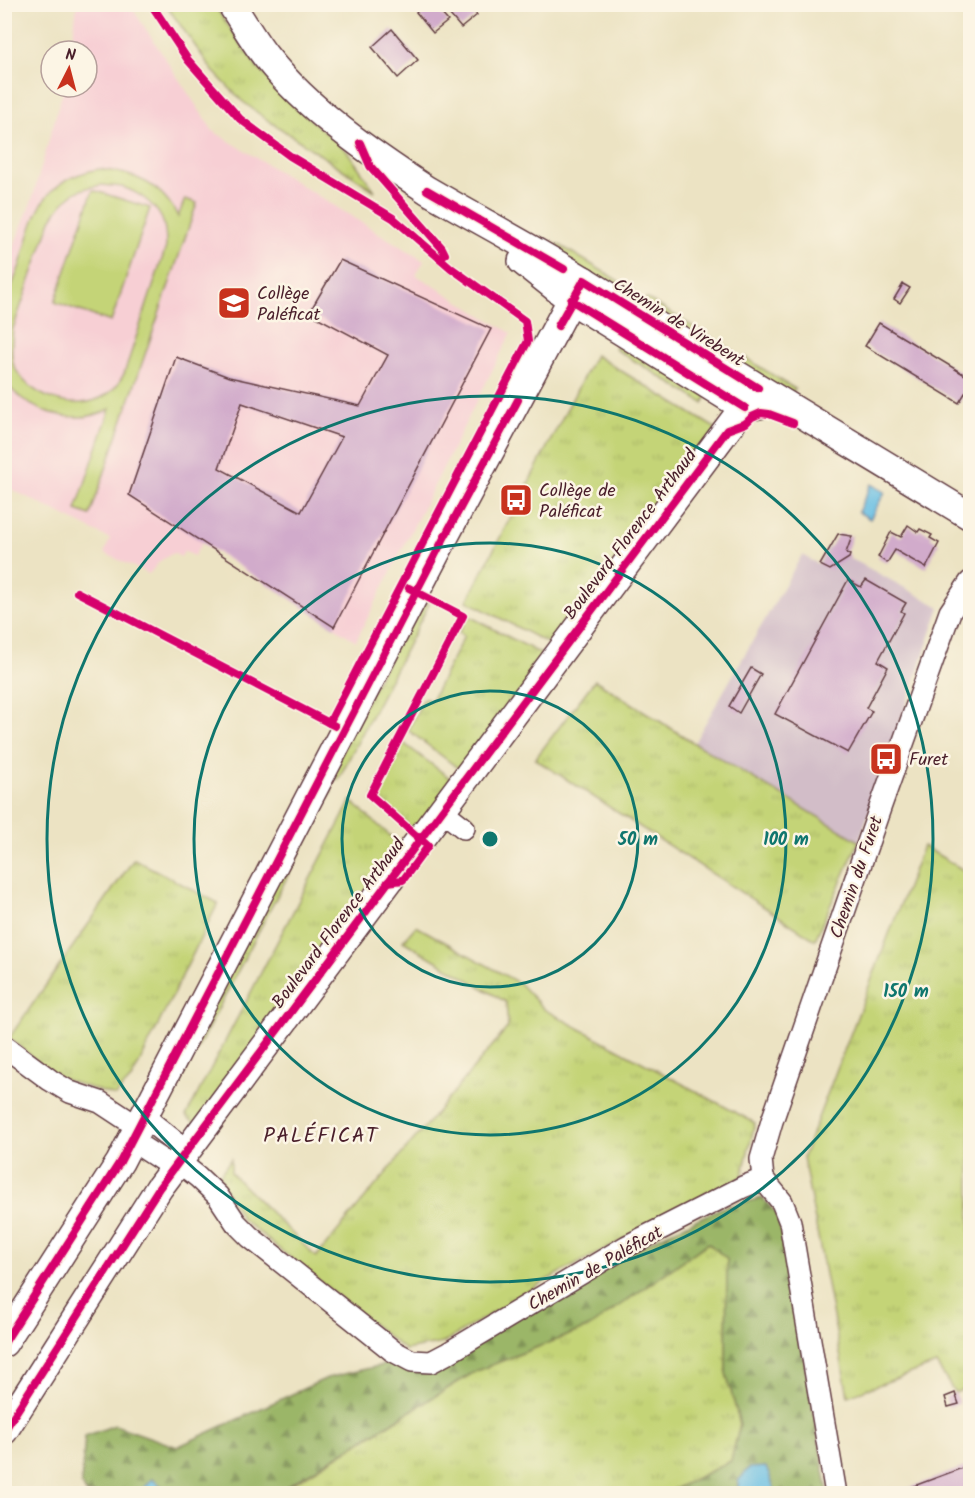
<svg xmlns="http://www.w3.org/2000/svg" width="975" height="1498" viewBox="0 0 975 1498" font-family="Kalam,sans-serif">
	<defs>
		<pattern id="grass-tufts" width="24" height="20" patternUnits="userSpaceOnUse" patternTransform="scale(1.5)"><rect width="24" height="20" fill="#c4d477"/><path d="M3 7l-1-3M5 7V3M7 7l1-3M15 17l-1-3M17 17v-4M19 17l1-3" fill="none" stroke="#aab667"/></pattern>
		<pattern id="forest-firs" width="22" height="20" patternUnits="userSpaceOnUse" patternTransform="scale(1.5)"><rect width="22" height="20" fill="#9bb668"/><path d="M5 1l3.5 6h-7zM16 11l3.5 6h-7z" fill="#809356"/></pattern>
	</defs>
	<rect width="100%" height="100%" fill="#fcf5e5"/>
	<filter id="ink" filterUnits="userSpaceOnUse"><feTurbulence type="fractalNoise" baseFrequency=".0167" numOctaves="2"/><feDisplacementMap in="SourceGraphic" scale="12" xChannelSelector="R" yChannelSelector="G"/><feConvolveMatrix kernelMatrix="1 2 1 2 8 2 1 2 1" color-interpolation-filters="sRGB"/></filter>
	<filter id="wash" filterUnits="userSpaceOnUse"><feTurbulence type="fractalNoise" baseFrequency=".008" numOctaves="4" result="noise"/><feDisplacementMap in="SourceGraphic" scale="24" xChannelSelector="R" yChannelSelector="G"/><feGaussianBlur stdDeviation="1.35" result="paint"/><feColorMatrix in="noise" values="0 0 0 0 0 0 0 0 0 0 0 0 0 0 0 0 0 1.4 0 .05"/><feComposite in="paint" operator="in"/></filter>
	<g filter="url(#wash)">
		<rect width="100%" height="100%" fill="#ece3c3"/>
		<polygon fill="#f7cfd4" points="77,5 119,5 134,11 213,131 424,261 416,275 511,333 356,641 202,543 194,556 184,551 181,557 173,553 160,561 149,574 104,553 110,539 5,486 4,270 31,203 64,87 87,87 87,51 71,51"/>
		<polygon fill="#d2bdc8" points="828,546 940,607 859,841 694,743 802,555 818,564"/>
		<g fill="url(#grass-tufts)" stroke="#877a51" stroke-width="1.5">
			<polygon points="166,5 214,5 257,67 289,101 347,151 375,191 266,119 242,101 213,71"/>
			<polygon points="558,244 635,291 630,299 553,252"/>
			<polygon points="646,298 733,351 728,359 641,305"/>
			<polygon points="620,341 708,395 703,403 615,349"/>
			<polygon points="595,355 720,431 557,648 467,601"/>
			<polygon points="744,357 795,389 790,397 739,365"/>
			<polygon points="420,599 429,604 338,780 328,774"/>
			<polygon points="467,615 549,658 463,772 408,730 424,698 431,701 464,636 459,633"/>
			<polygon points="595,680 694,743 859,841 815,940 535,759"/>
			<polygon points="402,742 455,782 417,833 374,795"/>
			<polygon points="322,786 332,791 169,1103 160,1096"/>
			<polygon points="351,801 405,849 196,1124 186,1116"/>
			<polygon points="923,846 970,874 970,1386 955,1393 936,1364 848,1396 803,1157"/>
			<polygon points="134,859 218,903 132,1078 115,1096 57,1077 9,1038"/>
			<polygon points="416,926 519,983 545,1010 755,1123 742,1177 545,1281 443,1343 405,1350 242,1219 218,1177 231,1159 231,1173 316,1257 508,1027 506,1002 403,941"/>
			<polygon points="708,1243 727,1259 726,1373 740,1424 731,1461 667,1493 276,1494 476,1371 589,1327"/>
		</g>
		<polygon fill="url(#forest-firs)" stroke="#726a4a" stroke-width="1.5" points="762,1198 778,1215 828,1493 776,1493 765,1467 738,1481 738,1493 667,1493 731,1461 740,1424 726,1373 727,1259 708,1243 589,1327 476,1371 276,1493 170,1493 152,1479 139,1493 87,1494 81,1484 85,1436 115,1425 177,1447 327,1378 396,1362 430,1370 626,1253 721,1208"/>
		<g fill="#c4d477" stroke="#877a51" stroke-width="1.5" fill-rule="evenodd">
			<path d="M99 169C133 173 162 183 178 217L185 199 197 203 90 515 76 510 110 409C82 424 45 417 20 397 15 393 8 387 5 380 3 375 4 314 5 307 8 294 14 281 19 268 27 244 33 211 50 193 64 178 80 173 99 169ZM103 185C109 186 116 186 122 187 138 192 155 204 162 219 166 228 166 238 166 247L124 374C119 382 115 390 106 395 76 414 29 398 14 366 10 355 12 341 13 329L51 220C66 196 75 188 103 185Z"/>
			<polygon points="93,190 150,208 111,322 55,302"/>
		</g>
		<g fill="#66bee3" stroke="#586e87" stroke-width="1.5">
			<polygon points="871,484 885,492 870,519 858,512"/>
			<polygon points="766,1467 776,1493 738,1493 738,1481 749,1468"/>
			<polygon points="152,1479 170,1493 139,1493"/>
		</g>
		<g id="blocks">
			<g fill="#d1abcb" fill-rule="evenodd">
				<polygon points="426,4 433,4 448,21 433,33 416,12"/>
				<polygon points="463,4 468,4 477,15 461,28 450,15"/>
				<polygon points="392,29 418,60 398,78 372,47"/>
				<path d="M340 260 491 329 334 627 129 495 176 357 229 377 360 406 388 355 309 313ZM242 403 342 437 301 512 219 468Z"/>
				<polygon points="903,284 910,288 900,303 894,299"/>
				<polygon points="879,323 970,378 970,385 959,403 865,346"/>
				<polygon points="908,525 918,532 920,529 932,535 930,538 939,543 926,568 895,550 887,563 878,557 891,532 901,537"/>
				<polygon points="838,534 852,536 846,553 850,555 849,558 830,570 820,565"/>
				<polygon points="848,580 861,587 866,580 906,603 901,611 904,613 878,661 888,667 866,708 872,711 848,753 775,714"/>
				<polygon points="751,668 761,674 739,713 729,706"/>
				<polygon points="955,1393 959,1404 948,1407 945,1397"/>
				<polygon points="970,1465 970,1494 895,1494 895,1493"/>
			</g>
		</g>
	</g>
	<g filter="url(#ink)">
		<use href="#blocks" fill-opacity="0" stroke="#623c42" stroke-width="1.5"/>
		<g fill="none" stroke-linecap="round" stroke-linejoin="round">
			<g stroke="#623c42" stroke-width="24">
				<g id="minor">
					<polyline points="441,810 464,828"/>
					<polyline points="4,1046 50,1080 70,1092 100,1102 138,1127"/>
					<polyline points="143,1116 187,1151"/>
					<polyline points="131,1140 174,1168"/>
					<polyline points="179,1162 198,1177 218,1196 236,1223 250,1237 393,1351 412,1361 431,1362 448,1353 627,1246 743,1187 763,1179"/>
					<polyline points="763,1179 761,1159 772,1121 880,808 950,612 970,582"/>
					<polyline points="763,1179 782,1202 790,1222 836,1494"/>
				</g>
			</g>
			<g stroke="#623c42" stroke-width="30">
				<g id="tertiary">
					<path d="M231 4C243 22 254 42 267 58 308 110 372 154 427 190 480 221 534 249 585 281 713 361 842 438 970 516"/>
					<polyline points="522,261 571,300 745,408 763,404"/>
					<polyline points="4,1343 120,1162 444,538 571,300 584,280"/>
					<polyline points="4,1431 159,1188 758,388"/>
				</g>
			</g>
			<use href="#minor" stroke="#fff" stroke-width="21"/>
			<use href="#tertiary" stroke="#fff" stroke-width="27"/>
			<g stroke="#fcf5e5" stroke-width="11">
				<g id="cycleway">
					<polyline points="151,4 188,60 240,119 290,156 393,218 451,268 525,321 528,341 329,723"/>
					<polyline points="360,143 370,166 442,248 445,254"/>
					<polyline points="427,190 564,269"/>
					<polyline points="571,300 745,408"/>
					<polyline points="558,326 584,280 758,388"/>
					<polyline points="77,592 335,726"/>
					<polyline points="388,882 403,880 428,846 370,795 463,616 409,588"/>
					<polyline points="4,1343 120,1162 444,538 518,400"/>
					<polyline points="4,1431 159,1188 727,430 746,423 752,417 761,413 769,414 793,423"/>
				</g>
			</g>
			<use href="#cycleway" stroke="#d6006c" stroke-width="8"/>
		</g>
	</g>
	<g fill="none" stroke="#0f766e" stroke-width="3">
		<circle cx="490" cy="839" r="148"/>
		<circle cx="490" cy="839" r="296"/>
		<circle cx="490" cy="839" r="443"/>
	</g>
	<defs>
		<g id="school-square" transform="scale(1.725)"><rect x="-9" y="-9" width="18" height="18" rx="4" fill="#c8321e" stroke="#fcf5e5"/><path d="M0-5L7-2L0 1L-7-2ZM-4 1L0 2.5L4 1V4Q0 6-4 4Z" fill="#fff"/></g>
		<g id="bus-square" transform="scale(1.725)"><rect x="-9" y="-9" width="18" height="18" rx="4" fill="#c8321e" stroke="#fcf5e5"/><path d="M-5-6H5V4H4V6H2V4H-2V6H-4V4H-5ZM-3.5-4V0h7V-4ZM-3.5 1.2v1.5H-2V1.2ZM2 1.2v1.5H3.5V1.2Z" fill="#fff"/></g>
	</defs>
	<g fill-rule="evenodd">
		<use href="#school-square" x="234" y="303"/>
		<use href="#bus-square" x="516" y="500"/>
		<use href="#bus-square" x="886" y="759"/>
	</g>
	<g text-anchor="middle" stroke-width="5" stroke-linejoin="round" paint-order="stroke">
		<g font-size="18" fill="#4a1f2b" stroke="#fcf5e5" text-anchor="start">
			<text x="257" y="299">Collège<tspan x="257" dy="21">Paléficat</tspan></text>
			<text x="539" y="496">Collège de<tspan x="539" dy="21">Paléficat</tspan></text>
			<text x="909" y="765">Furet</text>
		</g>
		<g font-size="18" fill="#4a1f2b" stroke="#fcf5e5">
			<text transform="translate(679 322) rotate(32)" y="6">Chemin de Virebent</text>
			<text transform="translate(630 534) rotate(-53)" y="6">Boulevard Florence Arthaud</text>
			<text transform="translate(856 877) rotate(-71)" y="6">Chemin du Furet</text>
			<text transform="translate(338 923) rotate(-53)" y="6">Boulevard Florence Arthaud</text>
			<text transform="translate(595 1268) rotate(-30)" y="6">Chemin de Paléficat</text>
		</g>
		<g font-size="21" letter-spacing="1.5" fill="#4a1f2b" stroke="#fcf5e5">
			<text x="321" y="1142">PALÉFICAT</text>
		</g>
	</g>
	<circle cx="490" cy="839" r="9" fill="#0f766e" stroke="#fcf5e5" stroke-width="3"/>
	<g font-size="18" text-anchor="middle" font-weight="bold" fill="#0f766e" stroke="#fcf5e5" stroke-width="5" stroke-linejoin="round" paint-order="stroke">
		<text x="638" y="845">50 m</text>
		<text x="786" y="845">100 m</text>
		<text x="906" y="997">150 m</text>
	</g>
	<rect width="975" height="1498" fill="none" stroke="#fcf5e5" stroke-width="24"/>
	<g transform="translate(69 69) rotate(6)"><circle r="28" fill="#fcf5e5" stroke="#b59f9b" stroke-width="1.5"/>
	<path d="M0-4.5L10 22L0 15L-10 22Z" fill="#c8321e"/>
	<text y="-9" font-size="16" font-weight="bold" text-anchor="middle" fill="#4a1f2b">N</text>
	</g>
</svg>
